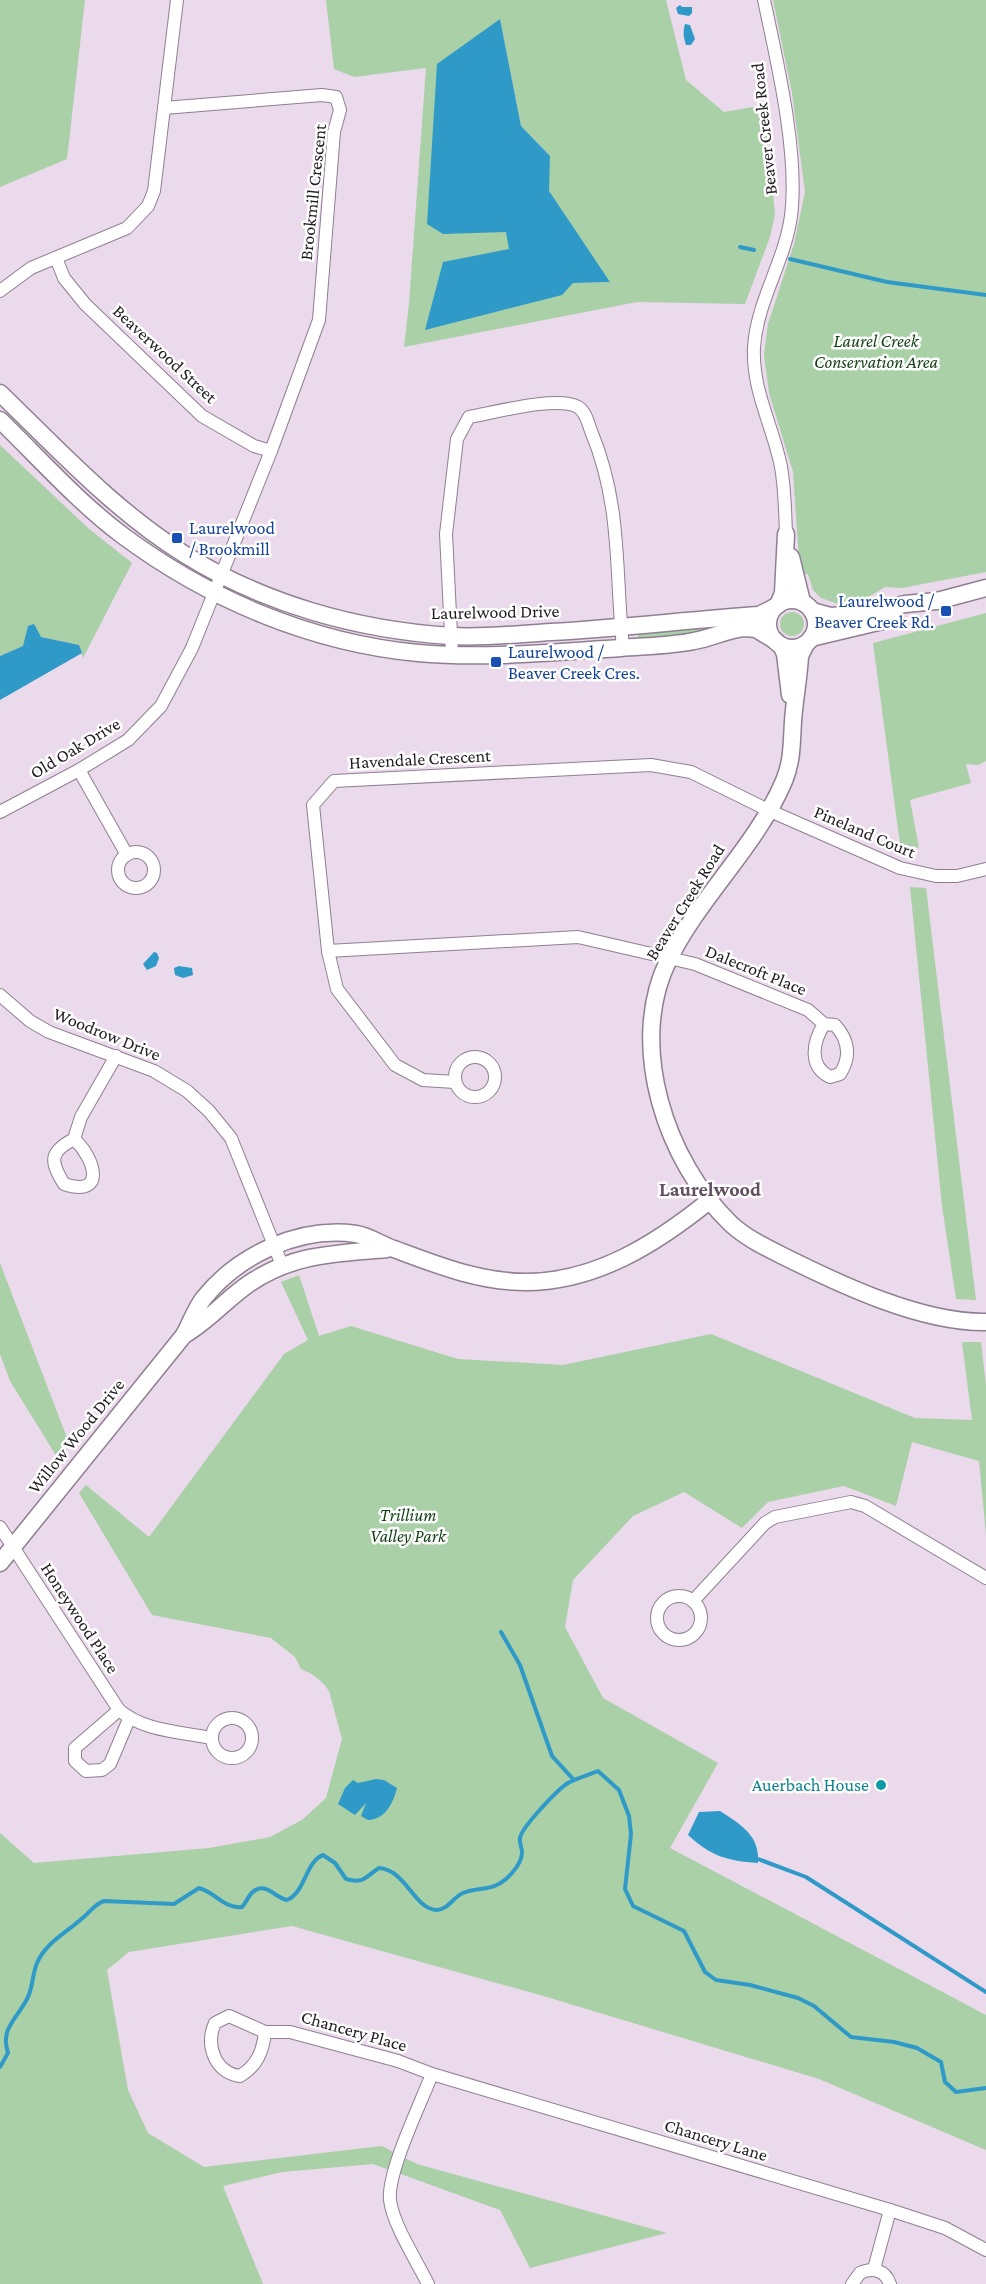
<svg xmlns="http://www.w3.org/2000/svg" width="986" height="2284" viewBox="0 0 986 2284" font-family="'Crimson Pro',serif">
	<rect width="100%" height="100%" fill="#ebd9ec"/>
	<g fill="#a9d0a7" fill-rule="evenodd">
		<polygon points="0,0 85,0 67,159 0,187"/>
		<path d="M326 0H666L686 80 724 112 764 105 775 214 770 237 745 304 637 302 404 347 409 303 426 68 354 77 334 69ZM500 19 521 126 550 156 548 191 609 282 573 283 509 249Z"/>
		<polygon points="773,0 986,0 986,572 902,588 885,587 862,601 838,604 821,598 813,590 808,574 800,574 793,472 769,393 764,355 768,324 794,244 805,192 792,93"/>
		<polygon points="0,445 88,528 132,563 83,658 79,645 41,637 28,626 24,646 0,656"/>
		<circle cx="792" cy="624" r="12"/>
		<polygon points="986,613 986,761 978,765 966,764 971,783 910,800 919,848 900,844 873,643"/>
		<polygon points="706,627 707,632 665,639 638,639 638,632"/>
		<polygon points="910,887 926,888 976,1300 956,1299 942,1206"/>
		<polygon points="0,1263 69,1443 57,1457 10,1381 0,1354"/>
		<path d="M299 1275 319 1336 351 1326 458 1359 563 1365 711 1334 915 1418 972 1420 962 1342H981L986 1386V1535L979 1461 912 1442 896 1506 844 1486 768 1502 742 1528 684 1492 633 1516 573 1580 565 1627 603 1698 718 1763 670 1848 986 2015V2150L819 2079 540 1995 292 1926 129 1952 107 1970 128 2090 148 2133 204 2167 382 2146 417 2164 667 2233 530 2268 500 2210 373 2164 282 2172 223 2186 263 2284H0V1833L34 1863 209 1848 270 1837 302 1820 326 1798 342 1739 329 1691C321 1679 313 1674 301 1669L295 1657 271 1638 152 1615 79 1493 86 1485 149 1537 284 1354 308 1340 281 1282Z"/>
	</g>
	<g fill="#2f9ac8">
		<polygon points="680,5 682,7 692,7 692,13 689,16 678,14 676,8"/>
		<polygon points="500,19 521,126 550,156 549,191 610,282 573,283 562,295 425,330 443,262 509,249 506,232 443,234 427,224 437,64"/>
		<path d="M685 24 690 25 695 39 691 45H686C683 36 683 32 685 24Z"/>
		<polygon points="34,624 41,637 79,645 82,653 0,700 0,656 23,646 28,626"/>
		<polygon points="154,952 157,953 159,958 156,966 147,970 143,964"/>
		<polygon points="179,966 192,968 193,975 183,978 175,975 174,968"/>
		<path d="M376 1779 384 1780 397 1788C393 1803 386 1819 368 1820L361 1816 366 1803 355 1815 338 1804 345 1788 353 1780 358 1783Z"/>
		<path d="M720 1811C741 1825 760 1835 758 1863 727 1861 711 1856 688 1835L699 1812Z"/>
	</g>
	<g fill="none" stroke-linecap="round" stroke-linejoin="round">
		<g stroke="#2f9ac8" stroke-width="4">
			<polyline points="740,247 754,250"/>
			<polyline points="790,259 887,282 986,295"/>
			<polyline points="501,1632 520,1665 552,1756 574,1780"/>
			<polyline points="758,1859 806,1877 986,1992"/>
			<path d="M0 2067 8 2053C0 2029 16 2020 27 1999 33 1988 32 1975 37 1963 45 1944 64 1934 79 1921 88 1915 94 1904 104 1901L174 1904 199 1888C215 1892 224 1909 242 1907 247 1902 248 1895 254 1891 267 1882 275 1898 287 1900 305 1893 306 1861 323 1855L335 1863 346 1879C364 1884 365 1877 379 1868 405 1869 415 1910 437 1910 449 1909 453 1897 463 1893 478 1887 493 1891 506 1879 513 1873 522 1862 522 1852 522 1848 519 1843 520 1838 521 1828 558 1789 568 1783 577 1778 588 1775 598 1771L619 1790 629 1816 631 1834 625 1889 633 1906 684 1931 705 1972 716 1980 750 1985 798 1998 814 2006 851 2037 894 2042 917 2048 941 2062 945 2082 956 2092 986 2088"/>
		</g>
		<g stroke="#8f7f91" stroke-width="14">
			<g id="street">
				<path d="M764 0C777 61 799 154 791 216 785 261 757 301 754 347 752 389 771 422 780 462 785 485 785 510 786 534"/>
				<polyline points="164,108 177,0"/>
				<polyline points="56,258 64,278 85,304 202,416 254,446 271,451"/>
				<polyline points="0,291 31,268 127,228 148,206 154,191 164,108 322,95 336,97 340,110 334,132 319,320 271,451 192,648 161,706 128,740 79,770 0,812"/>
				<path d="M452 654 446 534 457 439 469 417C493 413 558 395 578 407 586 412 588 423 591 431 622 505 615 570 623 648"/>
				<polyline points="79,770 127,855"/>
				<circle cx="136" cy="870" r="18"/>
				<path d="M328 951 578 937 695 964 808 1010 824 1024C813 1042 808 1066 830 1077L840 1074C851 1057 849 1040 835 1025L824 1024"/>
				<polyline points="0,995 30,1021 49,1032 154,1071 187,1091 209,1111 231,1138 282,1265"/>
				<circle cx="475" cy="1077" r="20"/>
				<polyline points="455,1082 423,1080 395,1065 337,989 328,951 313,805 334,781 651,765 691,772 768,810 900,868 936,876 957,876 986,869"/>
				<path d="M74 1139C95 1158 107 1198 64 1184 50 1161 49 1152 74 1139Z"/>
				<polyline points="74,1139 81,1117 116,1056"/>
				<path d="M0 1527 119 1710C143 1731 181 1732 212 1738"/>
				<circle cx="679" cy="1618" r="22"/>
				<polyline points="693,1601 765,1523 775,1517 851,1502 865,1506 986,1578"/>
				<polyline points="119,1710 75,1748 75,1761 86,1771 102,1770 110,1764 129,1719"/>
				<circle cx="232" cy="1738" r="20"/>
				<path d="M265 2032C263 2051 257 2066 240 2076 215 2073 205 2045 215 2023L229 2016 265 2032H290L398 2061 432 2074 890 2210 945 2228 986 2250"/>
				<polyline points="874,2269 890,2210"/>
				<path d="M428 2284C417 2261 393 2225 390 2200 387 2172 421 2103 432 2074"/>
				<path d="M852 2284 860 2273C873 2267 885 2270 890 2284"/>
			</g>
		</g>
		<g stroke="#8f7f91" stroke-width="19">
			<g id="secondary">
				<path d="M0 393C58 449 115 511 184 554 264 604 357 630 451 636 484 638 518 634 551 632 620 628 689 620 759 615L775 607"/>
				<path d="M0 420C40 459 78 502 122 535 208 599 311 643 418 653 485 659 554 652 621 648 645 646 670 646 694 641 712 638 728 629 746 628L756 629 776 641"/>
				<polyline points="791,557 802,602"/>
				<circle cx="792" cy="624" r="24"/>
				<polyline points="778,605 783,593 786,534"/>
				<polyline points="812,611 830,616 863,614 905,604 937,601 986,588"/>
				<polyline points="811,638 895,618"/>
				<path d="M806 644 800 656C799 674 796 692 794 710 791 736 794 757 784 781 756 847 699 897 668 961 627 1045 666 1162 731 1224 745 1237 763 1246 781 1255 839 1284 921 1323 986 1322"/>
				<polyline points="781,645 785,654 790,695"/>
				<path d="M184 1335C210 1320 226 1299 250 1283 295 1253 336 1254 387 1249"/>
				<path d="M0 1563 184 1335C190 1324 195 1310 203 1299 238 1255 299 1226 356 1234 369 1236 382 1245 394 1249 437 1265 479 1282 526 1282 596 1282 657 1243 709 1201"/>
			</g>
		</g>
		<use href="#street" stroke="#fff" stroke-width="12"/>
		<use href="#secondary" stroke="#fff" stroke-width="16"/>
	</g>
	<g fill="#1a4fb4" stroke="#fff" stroke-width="2">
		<rect x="171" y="532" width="12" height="12" rx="3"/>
		<rect x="940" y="605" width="12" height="12" rx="3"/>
		<rect x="490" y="656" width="12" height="12" rx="3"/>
	</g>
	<circle fill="#0f9aa8" stroke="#fff" stroke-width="2" cx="881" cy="1785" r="6"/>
	<g text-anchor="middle" stroke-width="5" stroke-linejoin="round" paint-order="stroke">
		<g font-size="18" fill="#221b22" stroke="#fff">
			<text transform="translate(764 129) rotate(-96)" y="6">Beaver Creek Road</text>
			<text transform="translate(313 192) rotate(-84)" y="6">Brookmill Crescent</text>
			<text transform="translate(165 354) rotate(43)" y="6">Beaverwood Street</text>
			<text transform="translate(495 612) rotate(-1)" y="6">Laurelwood Drive</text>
			<text transform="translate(75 748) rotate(-31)" y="6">Old Oak Drive</text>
			<text transform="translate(420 759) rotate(-3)" y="6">Havendale Crescent</text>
			<text transform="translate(865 832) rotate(23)" y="6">Pineland Court</text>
			<text transform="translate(685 902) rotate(-58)" y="6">Beaver Creek Road</text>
			<text transform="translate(756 970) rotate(22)" y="6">Dalecroft Place</text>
			<text transform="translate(107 1034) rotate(22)" y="6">Woodrow Drive</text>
			<text transform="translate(76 1436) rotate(-51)" y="6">Willow Wood Drive</text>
			<text transform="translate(80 1618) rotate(57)" y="6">Honeywood Place</text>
			<text transform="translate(354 2031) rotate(16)" y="6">Chancery Place</text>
			<text transform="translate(716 2140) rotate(17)" y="6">Chancery Lane</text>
		</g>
		<g font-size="18" font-style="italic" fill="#123f13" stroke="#fff">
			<text x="876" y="347">Laurel Creek<tspan x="876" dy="21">Conservation Area</tspan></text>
			<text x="408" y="1521">Trillium<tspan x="408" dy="21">Valley Park</tspan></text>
		</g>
		<g font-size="18" fill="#164399" stroke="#fff" text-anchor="start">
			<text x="189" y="534">Laurelwood<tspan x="189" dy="21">/ Brookmill</tspan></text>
			<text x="934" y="607" text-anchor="end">Laurelwood /<tspan x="934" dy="21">Beaver Creek Rd.</tspan></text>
			<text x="508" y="658">Laurelwood /<tspan x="508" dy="21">Beaver Creek Cres.</tspan></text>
		</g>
		<g font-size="18" fill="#0d838f" stroke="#fff" text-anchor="end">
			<text x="869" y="1791">Auerbach House</text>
		</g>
		<g font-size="20" font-weight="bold" fill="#615162" stroke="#fff">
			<text x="710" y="1196">Laurelwood</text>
		</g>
	</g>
</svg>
